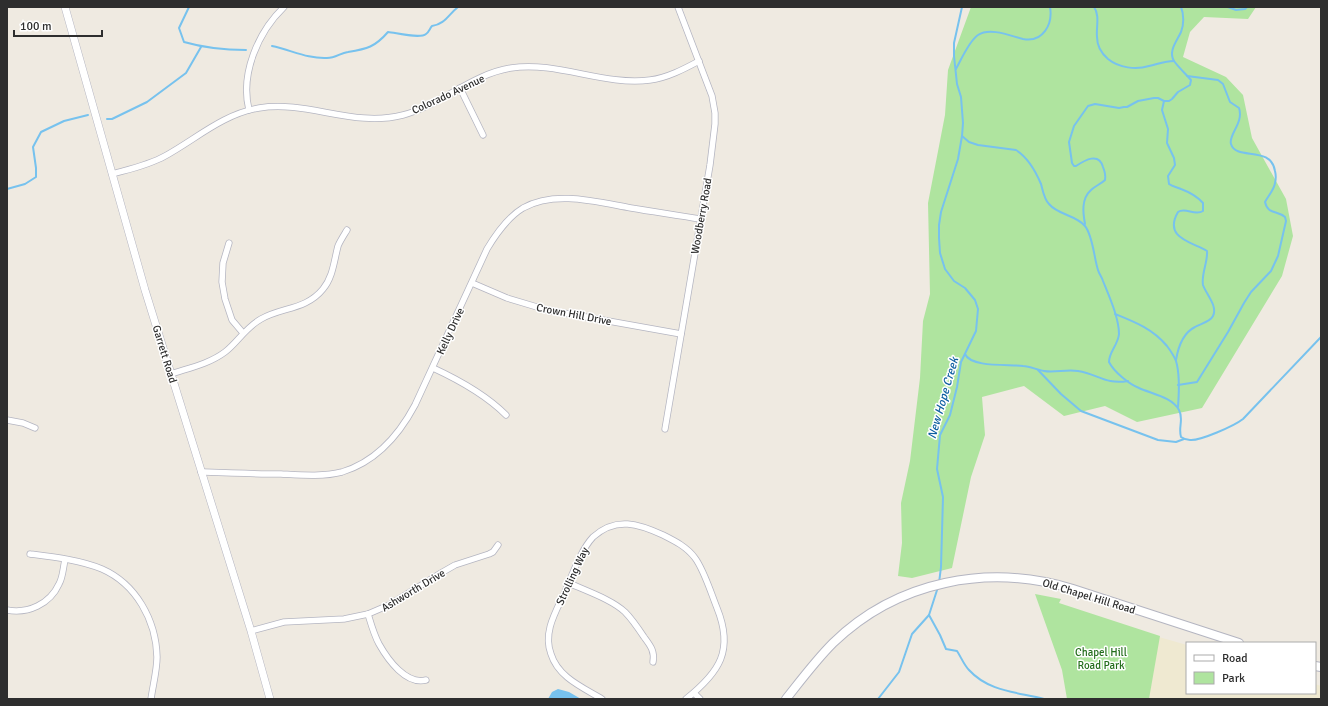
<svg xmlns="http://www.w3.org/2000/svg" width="1328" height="706" viewBox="0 0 1328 706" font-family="Signika,sans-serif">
	<rect width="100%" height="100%" fill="#efeae1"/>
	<polygon fill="#efe9d1" points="1159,637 1187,645 1187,693 1315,693 1315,684 1321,686 1321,699 1149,699"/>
	<g fill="#afe49f">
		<polygon points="971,7 1256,7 1248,19 1204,17 1190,32 1183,57 1226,77 1243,95 1252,138 1286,199 1293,236 1282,276 1202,408 1137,422 1105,406 1064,416 1024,386 982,397 985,435 971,477 952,568 912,578 898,576 902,543 901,503 910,461 920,378 923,321 930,294 928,203 945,115 948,70"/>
		<polygon points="1035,594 1061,599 1059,603 1160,636 1149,699 1067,699 1062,670"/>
	</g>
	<polygon fill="#77c2ee" points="558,689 569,692 581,699 548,699 552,692"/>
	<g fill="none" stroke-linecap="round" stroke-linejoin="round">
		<g stroke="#77c2ee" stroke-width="2">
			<path d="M189 7 179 28 184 42C205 48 224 50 246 50"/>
			<path d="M1094 7C1100 15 1096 28 1097 37 1097 46 1101 53 1108 59 1119 68 1136 70 1149 66 1158 64 1165 61 1174 61"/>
			<polyline points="1228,7 1236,10 1245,9 1247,7"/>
			<path d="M272 46C291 50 308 59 327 58 336 58 340 53 348 52 367 49 375 47 388 32 397 33 420 39 426 34 429 32 430 28 432 26 445 24 448 15 458 7"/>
			<path d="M956 69C961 60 969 41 978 35 990 27 1011 36 1023 39 1043 43 1053 24 1050 7"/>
			<path d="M1164 101 1162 110 1168 129 1167 143 1174 158 1175 165 1168 176 1169 184C1173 187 1177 187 1181 189 1189 192 1197 196 1203 203V211C1195 216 1185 207 1178 212 1163 238 1192 242 1207 251 1208 262 1201 274 1203 285 1206 294 1218 306 1213 316 1210 322 1200 324 1195 327 1183 333 1178 348 1176 360"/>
			<polyline points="107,119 112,119 147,102 186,73 201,47"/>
			<path d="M962 136 969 142 978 145 1016 150C1027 157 1036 172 1041 184 1043 191 1044 199 1049 204 1058 215 1076 215 1085 226 1093 236 1094 258 1098 270 1099 274 1102 277 1103 281 1109 296 1119 318 1119 334 1118 345 1109 352 1109 362 1114 372 1129 384 1139 388 1152 394 1172 397 1179 410 1184 419 1178 427 1181 437 1184 439 1186 440 1190 440 1200 441 1234 426 1243 419L1321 337"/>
			<polyline points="7,189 25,184 36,177 36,168 33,147 41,132 64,121 88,115"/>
			<path d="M1085 224C1083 213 1081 199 1091 190 1095 186 1101 184 1105 180 1106 175 1105 172 1103 167 1099 152 1085 160 1076 166H1074L1072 163 1069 142 1074 126 1088 106 1095 104 1119 108 1124 107H1127L1138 101 1154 98H1158L1164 101H1169L1172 99 1178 92 1190 85 1191 80C1186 74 1179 68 1174 61 1168 51 1177 41 1181 32 1184 25 1184 14 1181 7"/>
			<path d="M1115 314C1135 322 1153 329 1167 346 1170 350 1174 356 1176 361 1180 374 1179 394 1178 407"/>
			<path d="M965 354C971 368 1010 364 1023 366 1030 366 1037 370 1044 371 1055 373 1066 369 1078 371 1098 374 1105 385 1128 381"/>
			<polyline points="1038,370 1061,394 1081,411 1158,440 1176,442 1184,439"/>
			<path d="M1178 385 1197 382 1228 332 1244 303 1251 292 1271 271 1278 256 1286 221 1285 217C1277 210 1268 215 1265 202 1268 196 1274 190 1275 183 1276 179 1276 175 1275 171 1271 145 1236 161 1231 144 1228 135 1244 123 1239 108L1230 102 1223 84 1218 80 1187 76"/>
			<polyline points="939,583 941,567 943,497 937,469 940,435 950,415 957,387 961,362 976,331 978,309 975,300 965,288 954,281 945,269 940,253 939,238 939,225 941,212 958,159 962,136 963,123 961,97 957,84 954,56 954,43 962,7"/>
			<path d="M929 615 940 635 946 649 957 651C961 657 964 665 969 670 989 692 1018 692 1044 699"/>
			<polyline points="878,699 899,672 912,634 929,615 938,587"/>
		</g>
		<g stroke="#b4b5c1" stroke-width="7">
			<g id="minor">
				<polyline points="460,88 483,135"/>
				<path d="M249 110C240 74 258 32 284 7"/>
				<path d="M112 174C130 169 149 165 165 156 196 139 223 114 259 108 308 100 353 128 403 115 441 105 472 74 511 68 558 61 603 86 650 80 667 78 684 69 699 61"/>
				<polyline points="229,243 223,263 222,282 225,299 232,320 243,333"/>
				<polyline points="472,283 507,298 547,310 681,334"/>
				<path d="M433 368C459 380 485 394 506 415"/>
				<path d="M171 374C189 368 209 364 225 352 238 342 245 328 261 319 282 307 306 310 323 289 333 277 334 261 338 246 340 241 344 235 347 230"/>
				<polyline points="7,420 23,423 35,428"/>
				<polyline points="665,429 710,165 715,124 715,113 712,96 678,7"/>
				<path d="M201 472C228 473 254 474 281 474 300 475 323 477 342 472 375 462 399 435 415 405L487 249C496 234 508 217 523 208 555 190 597 202 631 208 654 212 677 215 700 219"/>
				<path d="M30 554C54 557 80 560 102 569 136 584 156 620 157 657 157 670 153 685 151 699"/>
				<path d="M569 583C586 591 611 599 625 612 632 619 638 628 644 637 650 645 655 651 653 662"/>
				<path d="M7 610C28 614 50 604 59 584 63 577 63 568 65 560"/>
				<path d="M368 614C371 624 374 635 379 644 388 660 406 685 426 680"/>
				<polyline points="251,631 284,622 344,619 368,614 389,605 441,573 455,565 489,554 493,552 498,545"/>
				<polyline points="694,693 700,699"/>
				<path d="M602 699C582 687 558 677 551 654 543 633 555 613 564 594 572 576 580 551 593 537 616 516 639 524 663 535 675 541 687 547 695 558 704 570 711 593 717 608 734 650 720 672 686 699"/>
			</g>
		</g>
		<g stroke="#b4b5c1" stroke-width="8">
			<polyline id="tertiary" points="65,7 145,290 251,631 270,699"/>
		</g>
		<g stroke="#b4b5c1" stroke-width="10">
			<g id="secondary">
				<polyline points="1315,666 1321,667"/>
				<path d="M786 699C801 680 816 660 833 643 897 581 988 563 1073 589L1239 643"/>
			</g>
		</g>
		<use href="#minor" stroke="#fff" stroke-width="5.5"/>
		<use href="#tertiary" stroke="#fff" stroke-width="7"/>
		<use href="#secondary" stroke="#fff" stroke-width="8"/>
	</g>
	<g text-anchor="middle" stroke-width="3" stroke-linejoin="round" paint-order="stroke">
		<g font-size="11" fill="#2e2e2e" stroke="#fff">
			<text transform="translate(448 94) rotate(-25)" y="4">Colorado Avenue</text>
			<text transform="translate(701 216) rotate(-80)" y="4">Woodberry Road</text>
			<text transform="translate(574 314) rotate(11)" y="4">Crown Hill Drive</text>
			<text transform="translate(450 331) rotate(-65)" y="4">Kelly Drive</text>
			<text transform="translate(165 354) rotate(73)" y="4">Garrett Road</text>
			<text transform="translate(572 576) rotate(-65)" y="4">Strolling Way</text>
			<text transform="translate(413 590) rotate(-31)" y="4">Ashworth Drive</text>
			<text transform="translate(1089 596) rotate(17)" y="4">Old Chapel Hill Road</text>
		</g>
		<g font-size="11" fill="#246d1c" stroke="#fff">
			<text x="1101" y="656">Chapel Hill<tspan x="1101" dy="13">Road Park</tspan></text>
		</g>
		<g font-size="12" font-style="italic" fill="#0f5fa1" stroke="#fff">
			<text transform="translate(943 398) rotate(-74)" y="4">New Hope Creek</text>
		</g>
	</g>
	<rect width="1328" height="706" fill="none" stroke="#2e2e2e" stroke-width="16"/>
	<rect x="1186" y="642" width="130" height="52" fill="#ffffff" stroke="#ababab"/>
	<rect x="1194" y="655" width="20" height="6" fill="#ffffff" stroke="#ababab"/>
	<text x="1222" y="662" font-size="12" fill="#2e2e2e">Road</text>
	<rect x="1194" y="672" width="20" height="12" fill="#afe49f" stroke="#ababab"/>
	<text x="1222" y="682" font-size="12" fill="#2e2e2e">Park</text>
	<path d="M14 30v6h88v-6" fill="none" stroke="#2e2e2e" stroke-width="2"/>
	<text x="20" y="30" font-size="12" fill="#2e2e2e" stroke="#ffffff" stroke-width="3" paint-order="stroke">100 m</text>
</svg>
